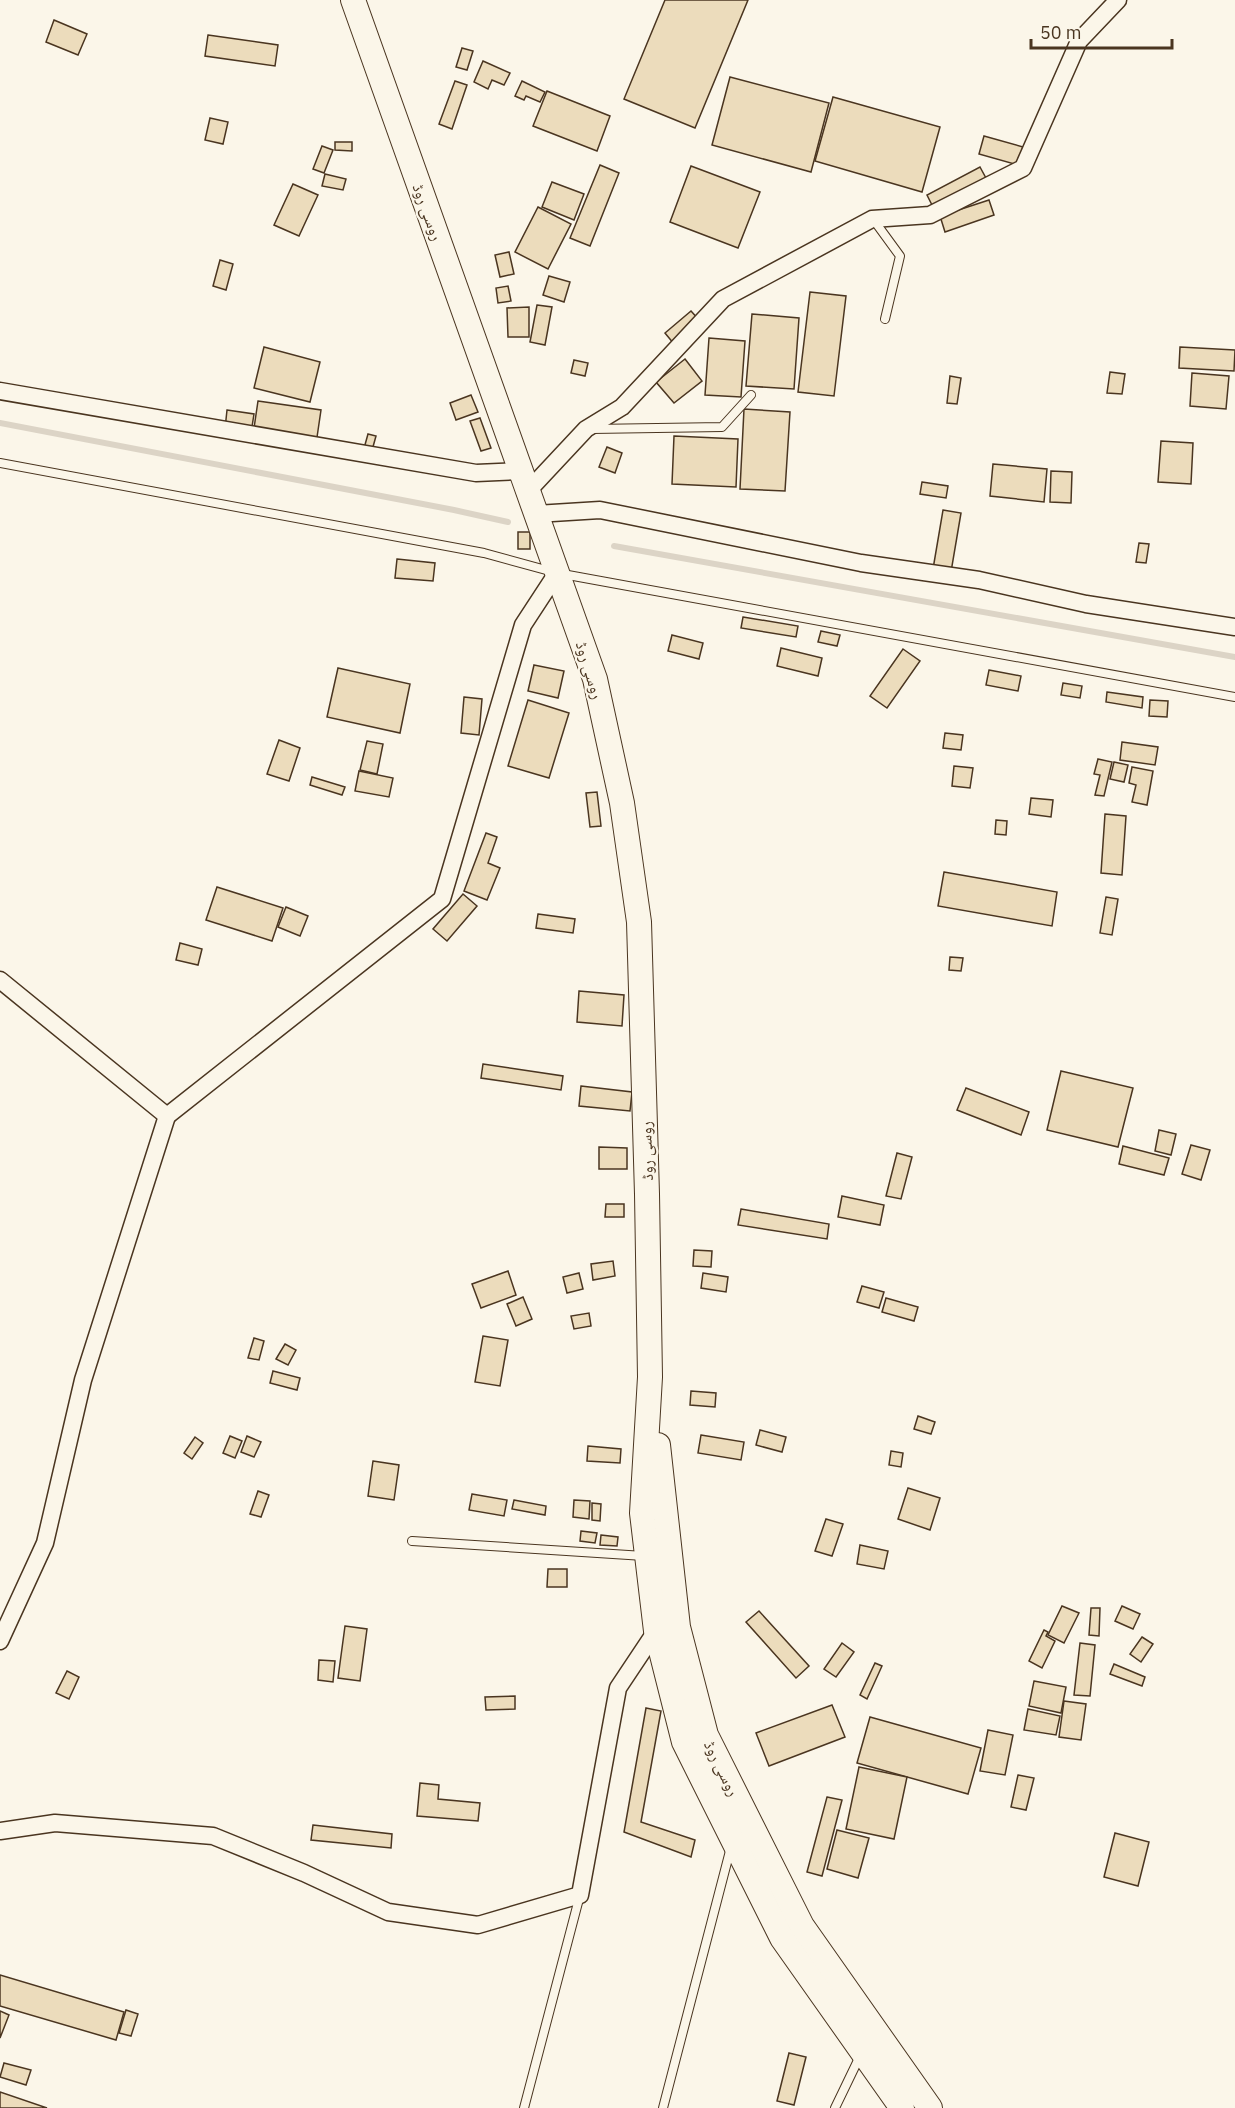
<svg xmlns="http://www.w3.org/2000/svg" width="1235" height="2108" viewBox="0 0 1235 2108" font-family="'IBM Plex Sans','Noto Naskh Arabic',sans-serif">
	<rect width="100%" height="100%" fill="#fbf6e9"/>
	<g fill="none" stroke-linecap="round" stroke-linejoin="round">
		<g stroke="#dcd4c6" stroke-width="6">
			<polyline points="0,423 454,510 508,522"/>
			<polyline points="614,546 1235,657"/>
		</g>
	</g>
	<g fill="#ecdcbc" stroke="#4a3520" stroke-width="1.5">
		<polygon points="665,0 748,0 695,128 624,99"/>
		<polygon points="54,20 87,34 78,55 46,42"/>
		<polygon points="208,35 278,45 275,66 205,56"/>
		<polygon points="462,48 473,51 467,70 456,67"/>
		<polygon points="483,61 510,73 504,85 492,80 488,89 474,82"/>
		<polygon points="730,77 829,103 811,172 712,145"/>
		<polygon points="455,81 467,85 452,129 439,124"/>
		<polygon points="522,81 545,92 540,102 526,96 524,100 515,96"/>
		<polygon points="547,91 610,116 597,151 533,126"/>
		<polygon points="833,97 940,127 922,192 815,161"/>
		<polygon points="210,118 228,122 223,144 205,140"/>
		<polygon points="984,136 1023,147 1018,165 979,154"/>
		<polygon points="335,142 352,142 352,151 335,150"/>
		<polygon points="322,146 333,150 324,173 313,169"/>
		<polygon points="600,165 619,173 590,246 570,238"/>
		<polygon points="691,166 760,192 738,248 670,222"/>
		<polygon points="980,167 987,180 934,209 927,195"/>
		<polygon points="325,174 346,179 343,190 322,186"/>
		<polygon points="552,182 584,194 574,220 542,207"/>
		<polygon points="293,184 318,195 299,236 274,225"/>
		<polygon points="989,200 994,215 945,232 940,216"/>
		<polygon points="538,207 571,224 548,269 515,252"/>
		<polygon points="509,252 514,274 500,277 495,255"/>
		<polygon points="220,260 233,264 226,290 213,286"/>
		<polygon points="549,276 570,282 564,302 543,295"/>
		<polygon points="508,286 511,301 498,303 496,288"/>
		<polygon points="810,292 846,296 834,396 798,392"/>
		<polygon points="537,305 552,307 545,345 530,342"/>
		<polygon points="529,307 529,337 508,337 507,308"/>
		<polygon points="691,311 700,321 674,344 665,333"/>
		<polygon points="752,314 799,318 794,389 746,386"/>
		<polygon points="709,338 745,341 741,397 705,395"/>
		<polygon points="264,347 320,362 310,402 254,388"/>
		<polygon points="1180,347 1235,350 1234,371 1179,368"/>
		<polygon points="685,359 702,381 674,403 656,382"/>
		<polygon points="574,360 588,363 585,376 571,373"/>
		<polygon points="1110,372 1125,374 1122,394 1107,393"/>
		<polygon points="1192,373 1229,376 1226,409 1190,406"/>
		<polygon points="950,376 961,378 957,404 947,403"/>
		<polygon points="471,395 478,412 456,420 450,403"/>
		<polygon points="258,401 321,410 316,444 253,435"/>
		<polygon points="744,409 790,412 785,491 740,489"/>
		<polygon points="227,410 254,414 251,433 225,429"/>
		<polygon points="480,418 491,448 481,451 470,421"/>
		<polygon points="368,434 376,436 371,454 363,452"/>
		<polygon points="674,436 738,439 736,487 672,484"/>
		<polygon points="1161,441 1193,443 1191,484 1158,482"/>
		<polygon points="607,447 622,453 615,473 599,467"/>
		<polygon points="993,464 1047,469 1044,502 990,496"/>
		<polygon points="1051,471 1072,472 1071,503 1050,502"/>
		<polygon points="922,482 948,486 946,498 920,494"/>
		<polygon points="943,510 961,513 951,572 933,569"/>
		<rect x="518" y="532" width="12" height="17"/>
		<polygon points="1139,543 1149,544 1146,563 1136,562"/>
		<polygon points="397,559 435,563 433,581 395,578"/>
		<polygon points="743,617 798,626 796,637 741,628"/>
		<polygon points="821,631 840,635 837,646 818,642"/>
		<polygon points="672,635 703,643 699,659 668,651"/>
		<polygon points="781,648 822,658 818,676 777,666"/>
		<polygon points="903,649 920,661 887,708 870,696"/>
		<polygon points="534,665 564,671 558,698 528,691"/>
		<polygon points="338,668 410,684 400,733 327,717"/>
		<polygon points="989,670 1021,676 1018,691 986,685"/>
		<polygon points="1063,683 1082,686 1080,698 1061,695"/>
		<polygon points="1107,692 1143,697 1142,708 1106,702"/>
		<polygon points="464,697 482,699 479,735 461,733"/>
		<polygon points="528,700 569,713 549,778 508,766"/>
		<polygon points="1150,700 1168,701 1167,717 1149,716"/>
		<polygon points="945,733 963,735 961,750 943,748"/>
		<polygon points="279,740 300,748 289,781 267,774"/>
		<polygon points="367,741 383,744 377,774 360,770"/>
		<polygon points="1122,742 1158,747 1155,765 1120,760"/>
		<polygon points="1098,759 1112,762 1104,796 1095,795 1100,775 1094,774"/>
		<polygon points="1114,762 1128,765 1124,782 1110,779"/>
		<polygon points="954,766 973,768 970,788 952,786"/>
		<polygon points="1132,767 1153,771 1147,805 1132,802 1136,785 1129,783"/>
		<polygon points="359,771 393,778 389,797 355,791"/>
		<polygon points="312,777 345,787 342,795 310,785"/>
		<polygon points="597,792 601,826 590,827 586,793"/>
		<polygon points="1031,798 1053,800 1051,817 1029,814"/>
		<polygon points="1105,814 1126,816 1122,875 1101,873"/>
		<polygon points="996,820 1007,821 1006,835 995,834"/>
		<polygon points="486,833 497,837 488,863 500,868 487,900 464,891"/>
		<polygon points="944,872 1057,892 1052,926 938,906"/>
		<polygon points="217,887 283,908 272,941 206,920"/>
		<polygon points="463,894 477,906 447,941 433,929"/>
		<polygon points="1106,897 1118,899 1112,935 1100,933"/>
		<polygon points="286,907 308,916 300,936 278,927"/>
		<polygon points="538,914 575,919 573,933 536,928"/>
		<polygon points="180,943 202,949 198,965 176,960"/>
		<polygon points="950,957 963,958 961,971 949,970"/>
		<polygon points="579,991 624,995 622,1026 577,1022"/>
		<polygon points="483,1064 563,1076 561,1090 481,1078"/>
		<polygon points="1061,1071 1133,1088 1118,1147 1047,1130"/>
		<polygon points="581,1086 632,1092 630,1111 579,1106"/>
		<polygon points="966,1088 1029,1112 1021,1135 957,1110"/>
		<polygon points="1159,1130 1176,1134 1171,1155 1155,1151"/>
		<polygon points="1191,1145 1210,1150 1201,1180 1182,1174"/>
		<polygon points="1123,1146 1169,1158 1164,1175 1119,1164"/>
		<polygon points="599,1147 627,1148 627,1169 599,1169"/>
		<polygon points="897,1153 912,1157 901,1199 886,1196"/>
		<polygon points="842,1196 884,1205 880,1225 838,1217"/>
		<polygon points="606,1204 624,1204 624,1217 605,1217"/>
		<polygon points="741,1209 829,1224 827,1239 738,1225"/>
		<polygon points="694,1250 712,1251 711,1267 693,1266"/>
		<polygon points="613,1261 615,1276 593,1280 591,1264"/>
		<polygon points="508,1271 516,1295 481,1308 472,1284"/>
		<polygon points="579,1273 583,1289 567,1293 563,1277"/>
		<polygon points="703,1273 728,1277 726,1292 701,1288"/>
		<polygon points="862,1286 884,1292 879,1308 857,1302"/>
		<polygon points="523,1297 532,1319 516,1326 507,1304"/>
		<polygon points="886,1298 918,1307 914,1321 882,1312"/>
		<polygon points="589,1313 591,1326 574,1329 571,1316"/>
		<polygon points="483,1336 508,1340 500,1386 475,1382"/>
		<polygon points="254,1338 264,1341 259,1360 248,1358"/>
		<polygon points="285,1344 296,1350 288,1365 276,1359"/>
		<polygon points="273,1371 300,1378 297,1390 270,1383"/>
		<polygon points="691,1391 716,1393 715,1407 690,1405"/>
		<polygon points="918,1416 935,1422 931,1434 914,1429"/>
		<polygon points="760,1430 786,1437 782,1452 756,1445"/>
		<polygon points="701,1435 744,1442 741,1460 698,1453"/>
		<polygon points="230,1436 242,1441 235,1458 223,1453"/>
		<polygon points="247,1436 261,1442 254,1457 241,1452"/>
		<polygon points="195,1437 203,1443 192,1459 184,1453"/>
		<polygon points="588,1446 621,1449 620,1463 587,1461"/>
		<polygon points="891,1451 903,1453 901,1467 889,1465"/>
		<polygon points="373,1461 399,1465 394,1500 368,1496"/>
		<polygon points="908,1488 940,1498 930,1530 898,1519"/>
		<polygon points="258,1491 269,1495 261,1517 250,1514"/>
		<polygon points="472,1494 507,1500 504,1516 469,1510"/>
		<polygon points="514,1500 546,1506 545,1515 512,1509"/>
		<polygon points="574,1500 590,1501 589,1519 573,1517"/>
		<polygon points="592,1503 601,1504 600,1521 592,1520"/>
		<polygon points="826,1519 843,1524 832,1556 815,1551"/>
		<polygon points="581,1531 597,1533 595,1543 580,1541"/>
		<polygon points="601,1535 618,1537 617,1546 600,1545"/>
		<polygon points="860,1545 888,1551 884,1569 857,1564"/>
		<polygon points="548,1569 567,1569 567,1587 547,1587"/>
		<polygon points="1062,1606 1079,1613 1064,1643 1048,1635"/>
		<polygon points="1122,1606 1140,1614 1133,1629 1115,1621"/>
		<polygon points="1091,1608 1100,1608 1099,1636 1089,1635"/>
		<polygon points="759,1611 809,1666 796,1678 746,1622"/>
		<polygon points="345,1626 367,1629 360,1681 338,1678"/>
		<polygon points="1044,1630 1048,1632 1046,1636 1055,1641 1042,1668 1029,1661"/>
		<polygon points="1142,1637 1153,1644 1141,1662 1130,1654"/>
		<polygon points="842,1643 854,1652 836,1677 824,1669"/>
		<polygon points="1080,1643 1095,1645 1090,1696 1074,1695"/>
		<polygon points="319,1660 335,1661 333,1682 318,1680"/>
		<polygon points="875,1663 882,1666 867,1699 860,1695"/>
		<polygon points="1114,1664 1145,1677 1142,1686 1110,1674"/>
		<polygon points="67,1671 79,1677 69,1699 56,1693"/>
		<polygon points="1034,1681 1066,1687 1061,1713 1029,1706"/>
		<polygon points="515,1696 515,1709 486,1710 485,1697"/>
		<polygon points="1064,1701 1086,1704 1081,1740 1059,1737"/>
		<polygon points="832,1705 845,1737 769,1766 756,1733"/>
		<polygon points="646,1708 661,1711 641,1822 695,1840 691,1857 624,1832"/>
		<polygon points="1028,1709 1060,1716 1056,1735 1024,1730"/>
		<polygon points="870,1717 981,1748 968,1794 857,1763"/>
		<polygon points="988,1730 1013,1735 1005,1775 980,1771"/>
		<polygon points="859,1767 907,1777 894,1839 846,1829"/>
		<polygon points="1018,1775 1034,1778 1026,1810 1011,1807"/>
		<polygon points="420,1783 439,1785 438,1799 480,1803 478,1821 417,1816"/>
		<polygon points="827,1797 842,1800 822,1876 807,1872"/>
		<polygon points="313,1825 392,1834 391,1848 311,1840"/>
		<polygon points="837,1830 869,1838 858,1878 827,1869"/>
		<polygon points="1115,1833 1149,1842 1138,1886 1104,1877"/>
		<polygon points="0,1975 124,2012 116,2040 0,2006"/>
		<polygon points="126,2010 138,2014 131,2036 119,2033"/>
		<polygon points="0,2011 9,2015 0,2038"/>
		<polygon points="789,2053 806,2057 794,2105 777,2101"/>
		<polygon points="4,2063 31,2070 26,2085 0,2077"/>
		<polygon points="0,2092 47,2108 0,2108"/>
	</g>
	<g fill="none" stroke-linecap="round" stroke-linejoin="round">
		<g stroke="#4a3520" stroke-width="10">
			<g id="service">
				<polyline points="873,219 900,256 885,319"/>
				<polyline points="592,429 722,427 751,395"/>
				<polyline points="0,463 484,553 557,573 1235,697"/>
				<polyline points="412,1541 644,1556"/>
				<polyline points="524,2108 580,1895"/>
				<polyline points="663,2108 731,1847"/>
				<polyline points="835,2108 861,2054"/>
			</g>
		</g>
		<g stroke="#4a3520" stroke-width="19">
			<g id="minor">
				<polyline points="0,391 476,473 521,471"/>
				<polyline points="528,491 586,429 622,407 723,299 872,219 930,215 1023,168 1079,41 1118,0"/>
				<polyline points="536,514 600,510 861,563 979,580 1086,604 1235,627"/>
				<polyline points="0,980 167,1116 442,899 523,625 557,573"/>
				<polyline points="0,1641 45,1543 83,1380 167,1116"/>
				<polyline points="0,1831 55,1823 213,1836 304,1873 388,1912 478,1925 580,1895 618,1688 656,1631"/>
			</g>
		</g>
		<g stroke="#4a3520" stroke-width="26">
			<g id="secondary">
				<polyline points="353,0 595,679 622,803 639,922 647,1194 650,1377 642,1513 656,1631 684,1742 782,1938 902,2108"/>
				<polyline points="658,1445 678,1627 706,1735 802,1926 930,2108"/>
			</g>
		</g>
		<use href="#service" stroke="#fbf6e9" stroke-width="8"/>
		<use href="#minor" stroke="#fbf6e9" stroke-width="16"/>
		<use href="#secondary" stroke="#fbf6e9" stroke-width="24"/>
	</g>
	<g text-anchor="middle" stroke-width="4.5" stroke-linejoin="round" paint-order="stroke">
		<g font-size="16" fill="#4a3520" stroke="#fbf6e9">
			<text transform="translate(428 212) rotate(70)" y="6">روسی روڈ</text>
			<text transform="translate(590 670) rotate(73)" y="6">روسی روڈ</text>
			<text transform="translate(646 1151) rotate(-92)" y="6">روسی روڈ</text>
			<text transform="translate(722 1768) rotate(64)" y="6">روسی روڈ</text>
		</g>
	</g>
	<path d="M1031 39v9h141v-9" fill="none" stroke="#4a3520" stroke-width="3"/>
	<text x="1040" y="39" font-size="18" fill="#4a3520" stroke="#fbf6e9" stroke-width="4.5" paint-order="stroke">50 m</text>
</svg>
